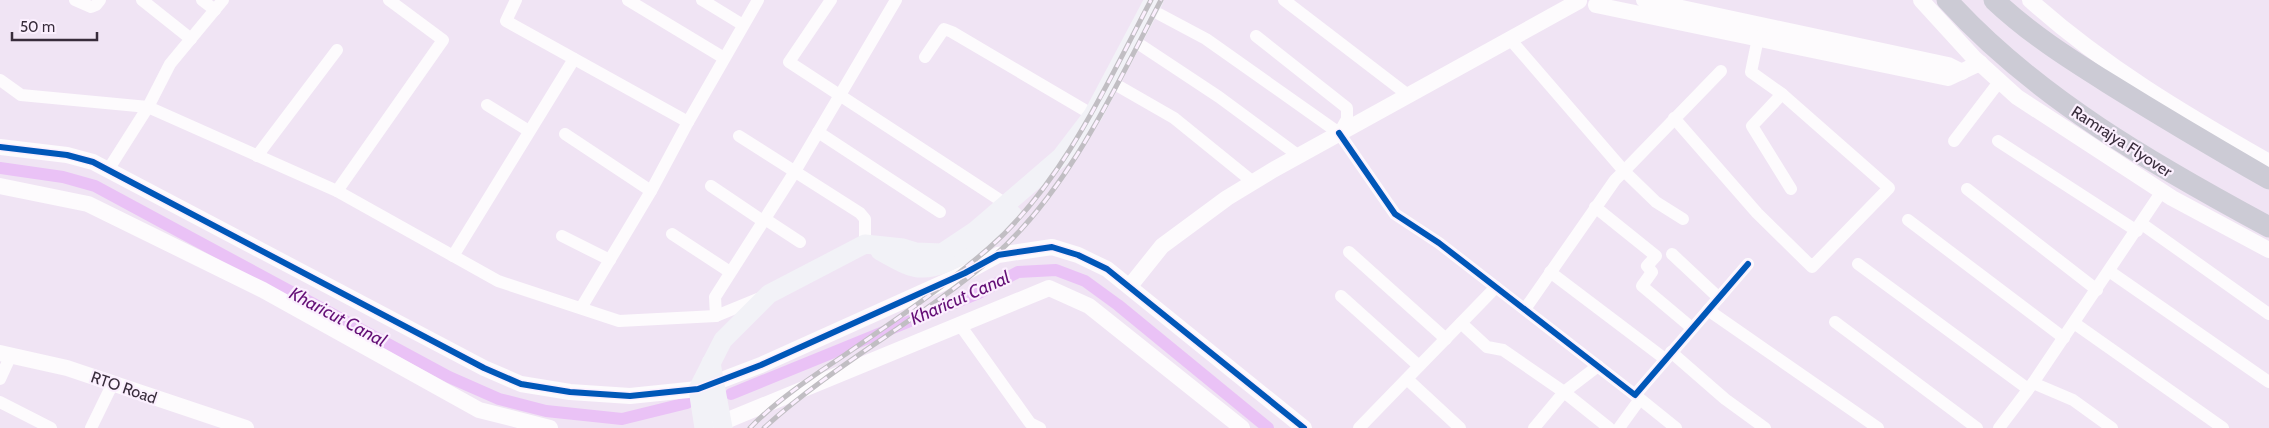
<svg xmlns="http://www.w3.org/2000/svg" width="2269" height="428" viewBox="0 0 2269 428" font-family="Cabin,sans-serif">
	<rect width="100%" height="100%" fill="#f0e4f4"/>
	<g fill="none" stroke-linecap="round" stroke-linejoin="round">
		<g stroke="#eac2f6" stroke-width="12">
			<polyline points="0,168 63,177 95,186 449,377 499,399 546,411 622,419 687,403"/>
			<polyline points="731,394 979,293 1018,272 1056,270 1085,281 1118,305 1268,428"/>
		</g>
		<g stroke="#fdfbfd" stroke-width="12">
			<polyline points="75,0 91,7 96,5 100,0"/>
			<polyline points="142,0 191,39"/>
			<polyline points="202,0 215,10"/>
			<polyline points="516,0 506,21 688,122 651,191 581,308"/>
			<polyline points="628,0 724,58"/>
			<polyline points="702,0 743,25"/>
			<polyline points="831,0 789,62 1006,204"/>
			<polyline points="1284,0 1408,95"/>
			<polyline points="1159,14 1206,39 1339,133 1347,119 1347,108 1256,36"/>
			<polyline points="1509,38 1624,171 1615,180 1525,309"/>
			<polyline points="1142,46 1219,97 1299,156"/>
			<polyline points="925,57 944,29 952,32 1093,115"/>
			<polyline points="0,80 21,95 148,107 337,191 498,281 619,321 716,316 760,298"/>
			<polyline points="1120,87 1174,118 1253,182"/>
			<polyline points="1782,94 1752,126 1791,189"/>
			<polyline points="487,105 529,131"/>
			<polyline points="1674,118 1757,213 1812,267 1889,188 1782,94 1751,72 1758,38"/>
			<polyline points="688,122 758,0"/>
			<polyline points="818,132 940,212"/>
			<polyline points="1339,133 1395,214 1439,243 1635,395 1748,264"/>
			<polyline points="565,134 651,191"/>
			<polyline points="739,136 860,213 865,219 865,244"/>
			<polyline points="1954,141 1999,82"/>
			<polyline points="1998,141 2137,231"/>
			<polyline points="257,156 337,50"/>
			<polyline points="108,170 148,107 170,64 223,0"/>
			<polyline points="711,186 763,221"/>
			<polyline points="1967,189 2097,290"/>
			<polyline points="337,191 443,40 389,0"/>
			<polyline points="1595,207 1656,256 1647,266 1652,272 1642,286 1692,328"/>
			<polyline points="765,219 800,242"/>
			<polyline points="1683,219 1656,202 1624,171 1721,71"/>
			<polyline points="1908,220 2064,338"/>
			<polyline points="2142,224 2269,314"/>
			<polyline points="672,234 730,272"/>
			<polyline points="562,236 610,260"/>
			<polyline points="1349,252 1446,339"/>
			<polyline points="1672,254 1719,298"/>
			<polyline points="453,256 574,59"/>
			<polyline points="1858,264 2028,389"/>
			<polyline points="2109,271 2269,382"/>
			<polyline points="1550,272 1665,359"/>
			<polyline points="1341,296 1419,366"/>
			<polyline points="1708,310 1878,428"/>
			<polyline points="716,316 715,297 794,173 896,0"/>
			<polyline points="1835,322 1977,428"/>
			<polyline points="1461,323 1487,347 1503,350 1564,392 1609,428"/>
			<polyline points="2074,323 2223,428"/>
			<polyline points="960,325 1030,423 1040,428"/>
			<polyline points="1671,352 1725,399 1765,428"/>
			<polyline points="0,379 11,355"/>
			<polyline points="1407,379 1460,428"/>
			<polyline points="2033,383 2073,400 2112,428"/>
			<polyline points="1635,395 1676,428"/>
			<polyline points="0,402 51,428"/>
			<polyline points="91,428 113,383"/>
			<polyline points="1359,428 1496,287"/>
			<polyline points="1534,428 1564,392 1598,366"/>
			<polyline points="1619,428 1640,399"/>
			<polyline points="1999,428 2033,383 2162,191"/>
		</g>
		<g stroke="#fdfbfd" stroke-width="16">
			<polyline points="1644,0 1948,65 1962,72"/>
			<polyline points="1921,0 1974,58 2017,97 2172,198 2269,250"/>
			<path d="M2030 0C2102 65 2185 114 2269 162"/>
			<polyline points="1596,5 1948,78 1980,63"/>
			<polyline points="0,147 67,155 93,162 484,368 521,384 570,392 630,396 698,389 761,365 965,273 998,255 1052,247 1078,255 1107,269 1304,428"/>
			<polyline points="0,186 88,204 263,290 479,410 550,428"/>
			<polyline points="1130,286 1162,246 1227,198 1273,170 1579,1"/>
			<polyline points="0,353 67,368 246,428"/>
			<polyline points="711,427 1049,288 1089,306 1242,428"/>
		</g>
		<g stroke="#f2f2f7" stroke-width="19">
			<path d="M880 251C892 257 909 269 923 268 953 268 992 234 1013 215"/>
			<polyline points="711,363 723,428"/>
			<polyline points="704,428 698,389 723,340 769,294 865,244 903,248 916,252 942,253 975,231 1061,157 1093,115 1154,0"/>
		</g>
		<g stroke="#cccbd5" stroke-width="21">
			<path d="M1947 0C2036 98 2154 165 2269 227"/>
			<path d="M1994 0C2029 33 2068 58 2108 83 2161 116 2215 148 2269 179"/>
		</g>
		<g stroke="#c1bec3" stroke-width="5">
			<g id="rail">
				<path d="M750 428C778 399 813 376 846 354 894 321 944 287 989 248 1062 184 1106 86 1151 0"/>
				<path d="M764 428C834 364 920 320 992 258 1068 192 1115 88 1161 0"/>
			</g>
		</g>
		<use href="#rail" stroke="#fbeffe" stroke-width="3" stroke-dasharray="9" stroke-linecap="butt"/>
		<g stroke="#fbeffe" stroke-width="9">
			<g id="cycleway">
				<polyline points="1339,133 1395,214 1439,243 1635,395 1748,264"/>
				<polyline points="0,147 67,155 93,162 484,368 521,384 570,392 630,396 698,389 761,365 965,273 998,255 1052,247 1078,255 1107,269 1304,428"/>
			</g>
		</g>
		<use href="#cycleway" stroke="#0057b8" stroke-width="6"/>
	</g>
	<g text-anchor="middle" stroke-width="4.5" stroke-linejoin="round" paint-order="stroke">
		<g font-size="16" fill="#382c3b" stroke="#fbeffe">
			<text transform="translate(2122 141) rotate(33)" y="6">Ramrajya Flyover</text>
			<text transform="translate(124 387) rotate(19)" y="6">RTO Road</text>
		</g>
		<g font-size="18" font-style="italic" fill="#630e75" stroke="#fbeffe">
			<text transform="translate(960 298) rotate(-24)" y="6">Kharicut Canal</text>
			<text transform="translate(338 317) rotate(28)" y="6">Kharicut Canal</text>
		</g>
	</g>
	<path d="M12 32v8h85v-8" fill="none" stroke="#382c3b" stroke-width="2.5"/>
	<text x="20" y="32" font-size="15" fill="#382c3b" stroke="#fbeffe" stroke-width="4" paint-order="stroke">50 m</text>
</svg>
